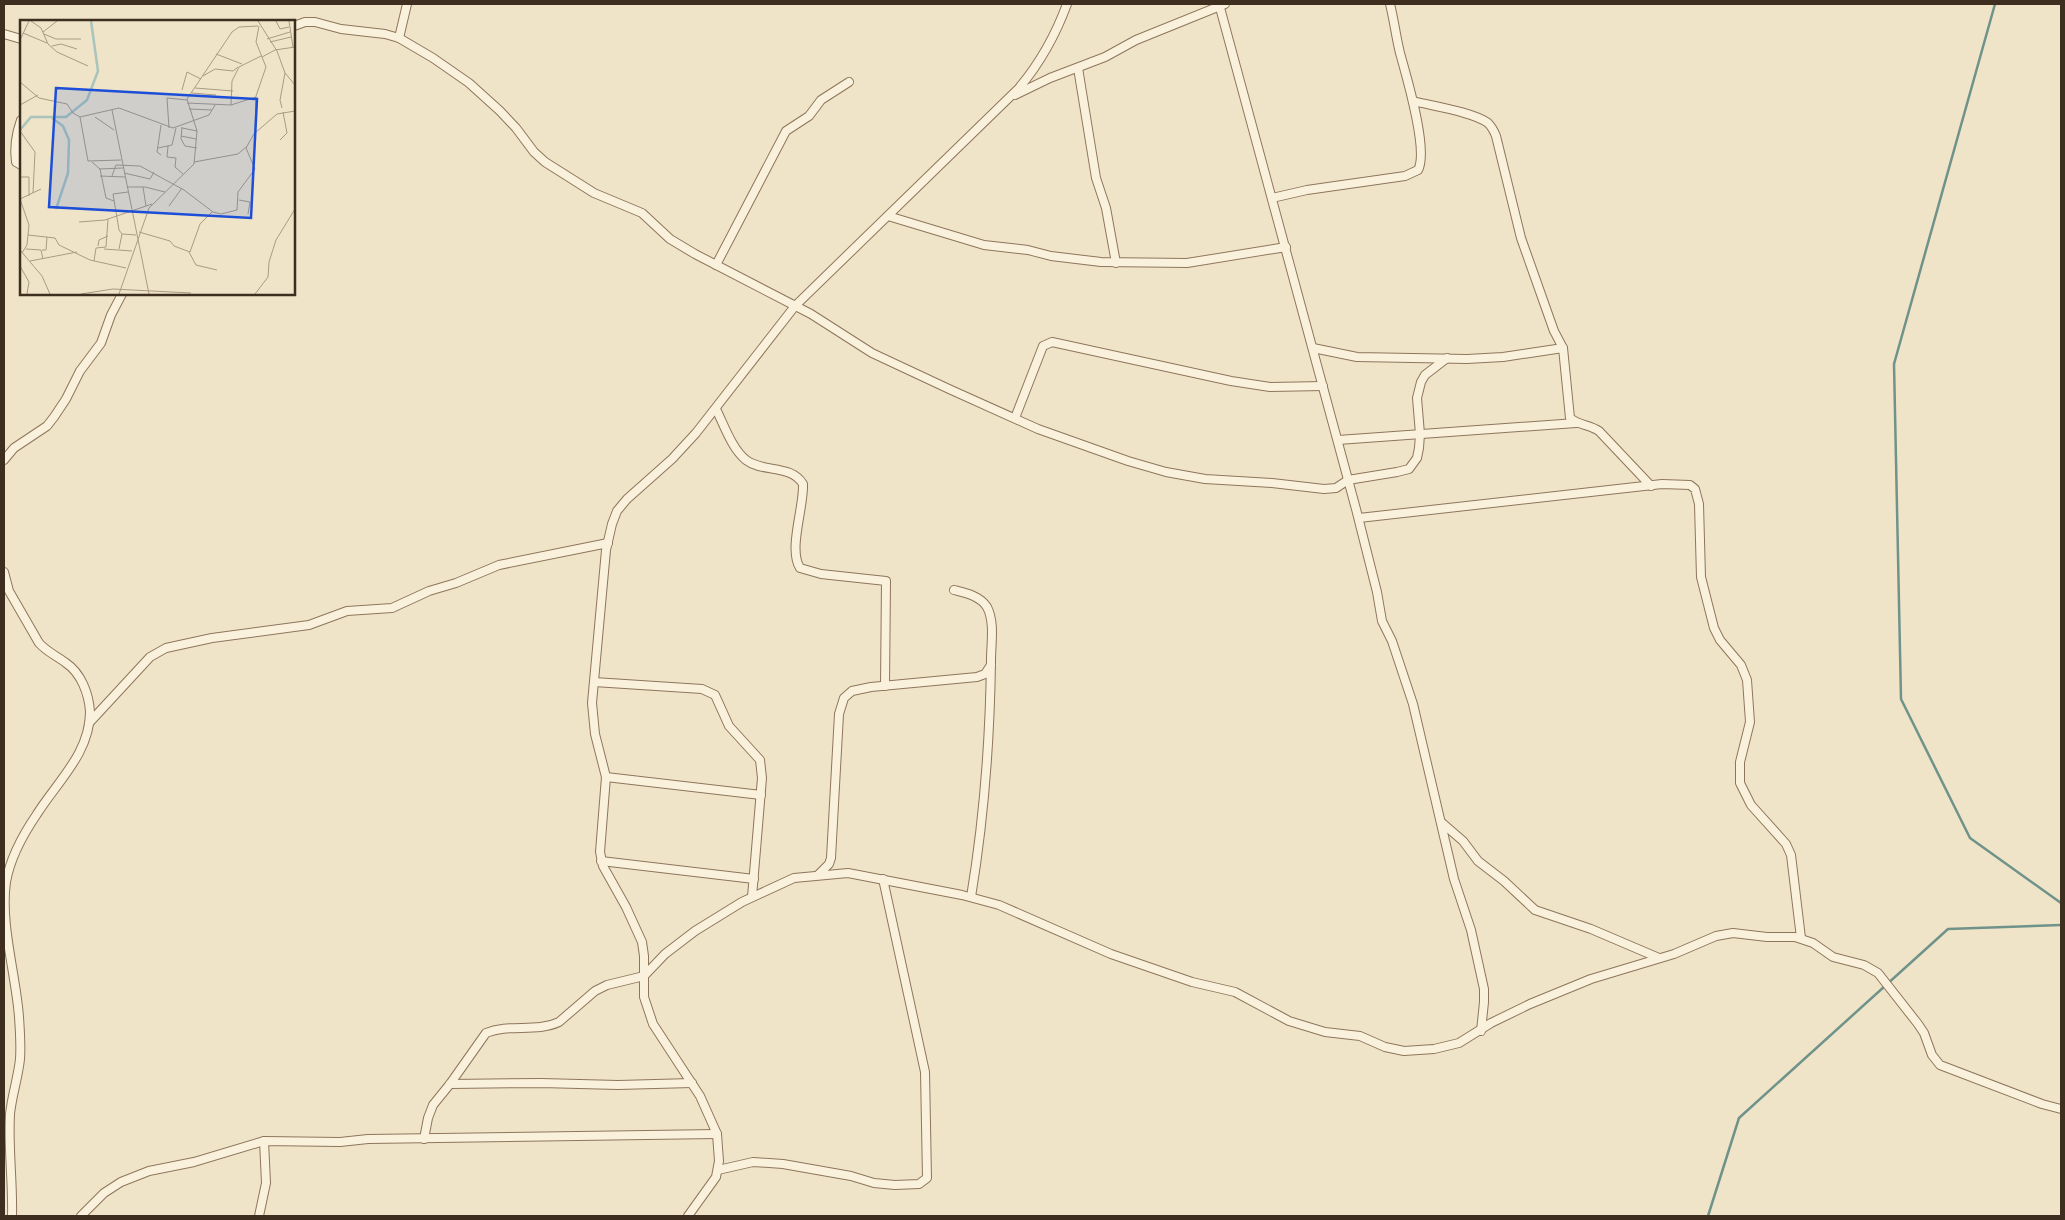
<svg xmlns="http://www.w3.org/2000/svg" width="2065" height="1220" viewBox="0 0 2065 1220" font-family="Georgia,serif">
	<rect width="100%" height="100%" fill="#f0e4c8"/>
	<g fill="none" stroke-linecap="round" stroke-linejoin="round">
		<g stroke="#6f938a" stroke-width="2.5">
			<polyline points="1995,4 1894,364 1901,699 1970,838 2061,903"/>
			<polyline points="1708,1216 1739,1118 1948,929 2061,925"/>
		</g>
		<g stroke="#8d765c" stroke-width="10">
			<g id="street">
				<polyline points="1219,4 1356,509 1377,592 1382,621 1392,641 1413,704 1454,879 1471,930 1484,989 1484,1002 1481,1031"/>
				<polyline points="294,26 305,22 315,22 341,29 385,34 399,38 433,58 469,83 500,111 516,128 534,152 545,162 594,193 642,213 670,239 695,254 811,314 872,353 949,389 1038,429 1128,461 1166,472 1205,479 1272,483 1324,489 1336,488 1348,480 1397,472 1409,469 1417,458 1419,448 1420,434 1417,398 1421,382 1425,375 1447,358"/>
				<polyline points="4,34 21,39"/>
				<polyline points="399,38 407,4"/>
				<polyline points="1078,68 1096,178 1106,208 1116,263"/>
				<polyline points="1015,95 1050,78 1105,57 1136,40 1225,4"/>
				<path d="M1413 101C1432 106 1473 112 1488 123 1491 126 1494 131 1496 136L1521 238 1554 331 1563 348 1570 418C1578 425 1590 425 1599 431L1651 486"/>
				<path d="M21 120C16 134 14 148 16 162L21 165"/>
				<path d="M1272 198 1307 190 1405 176 1418 170C1429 150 1406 75 1400 53 1396 37 1394 20 1390 4"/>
				<polyline points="888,216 984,245 1028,250 1051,256 1101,262 1187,263 1286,247"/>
				<polyline points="716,265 786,131 809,116 821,100 849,82"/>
				<polyline points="1313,348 1357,357 1467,359 1503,357 1563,348"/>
				<path d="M716 409C724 425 732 449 746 460 763 473 791 464 803 484 804 508 788 549 800 568L821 574 886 581 885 686"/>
				<polyline points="1015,418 1043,346 1052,342 1231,381 1270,387 1323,386"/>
				<polyline points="1338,440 1576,423"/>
				<polyline points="4,460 14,448 47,426 54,417 66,399 80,371 101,343 111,315 122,294"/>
				<polyline points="1359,518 1662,484 1690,485 1695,489 1699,504 1701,577 1714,628 1720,640 1741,665 1747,680 1750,722 1740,762 1740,783 1751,805 1786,844 1791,855 1801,938"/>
				<path d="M4 572 9 591 39 643C47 652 57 656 66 663 81 673 89 694 90 712 90 753 57 782 37 814 24 833 10 859 6 882 0 924 16 975 19 1017 20 1031 21 1045 20 1059 18 1078 12 1095 10 1114 8 1148 13 1182 12 1216"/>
				<path d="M954 590C966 593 980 596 987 607 995 622 991 644 991 660 990 739 984 819 971 897"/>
				<polyline points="594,682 702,689 715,695 729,726 760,760 762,778 752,897"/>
				<polyline points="89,723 150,657 166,648 212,638 309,625 347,611 392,608 429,591 456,583 499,565 608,543"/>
				<polyline points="606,777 761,795"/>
				<polyline points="1441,822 1463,841 1478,861 1504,881 1535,910 1591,929 1659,958"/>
				<polyline points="601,861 754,879"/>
				<polyline points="818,875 829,864 831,858 839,714 844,698 852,691 871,687 977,677 985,674 991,665"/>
				<polyline points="450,1084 541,1083 618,1085 692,1083"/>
				<path d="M424 1139 428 1118 433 1105 450 1084 486 1033C509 1023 536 1033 559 1022L595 991 607 985 644 976 665 954 695 931 742 902 794 878 848 873 962 895 999 905 1111 954 1192 982 1235 992 1289 1021 1325 1032 1360 1036 1385 1047 1404 1051 1434 1049 1459 1043 1491 1023 1530 1004 1591 979 1674 954 1716 936 1733 933 1767 937H1795L1813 943 1833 957 1864 965 1878 973 1918 1024 1924 1033 1932 1055 1940 1065 2042 1104 2061 1109"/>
				<polyline points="718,1170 753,1162 783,1164 851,1176 874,1183 895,1185 919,1184 927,1178 925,1072 883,879"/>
				<polyline points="81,1216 104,1193 121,1182 149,1171 194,1162 264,1141 340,1142 368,1139 717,1134"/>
				<polyline points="259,1216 266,1183 264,1141"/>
				<path d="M688 1216 716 1177 719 1161 717 1134 700 1096 653 1024 644 997V956L642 942 626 907 603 866 600 852 606 777 595 734 592 703 606 550 612 524 617 511 627 499 672 459 696 433 795 306 1019 88C1040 63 1056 34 1067 4"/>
			</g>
		</g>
		<use href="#street" stroke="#faf1dc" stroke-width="8"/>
	</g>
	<g transform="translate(20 20)">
		<rect width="275" height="275" fill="#f0e4c8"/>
		<path fill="none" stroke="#a9c4bc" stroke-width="2.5" d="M32 98 43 106 49 120 48 153 36 189M0 110 11 97H46L67 80 78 51 71 1"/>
		<path fill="none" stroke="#a89b85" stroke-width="1" d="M11 1 21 8 28 24 37 32 68 46M238 1 257 31 265 53 275 65M256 1 260 9 269 7M269 1 273 27M23 12 37 1M3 13 27 23M24 14 36 19H61M247 19 270 12M0 20 9 1M250 22 271 17M32 26 41 24 57 29M196 34 222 44M242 37 255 30 275 27M183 56 195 49 213 51 218 47M0 62 19 78 47 84 53 93 60 97 99 88 153 108 189 95 195 85M175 68 213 71M162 70 167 52 181 59M172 73 196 75M167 83 211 85 236 77M0 85 18 75M211 85 212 61 219 47 241 36M262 88 260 80 265 53M169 89 192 90M92 90 129 274M60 97 68 141 101 140M75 97 94 110M141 105 137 132 141 135M162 107 161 119 165 126 177 128M149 108 147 78 167 80M162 108 177 111M0 111 15 132 13 173M235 113 257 94 275 91M161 116 176 119M260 120 267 113 263 92M148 126 147 137 156 138 155 147 163 154M138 128 152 125 156 108M72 142 80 149 86 178 94 181M174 142 218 134 226 127M79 149 103 148M104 153 130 159 134 152M80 156 105 157M92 156 96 145 120 146 164 170 193 192 201 194 217 190 218 172 235 149 226 128 235 112 236 76 246 47 236 22 239 6M0 157H9V176M107 167H125L145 172M123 167 126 186M108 172 93 174 99 210 102 214 116 215M0 179 9 205 7 225 2 233M0 179 21 169M219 180 230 182 228 194M149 186 162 168M59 202 85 200 132 184M119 212 150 221 154 226 170 232 180 204 192 192M8 215 35 218 39 225 70 240 106 248M78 226 79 220 88 216M6 229 21 230 23 239M84 229 112 231M99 229 102 214M0 230 22 256 30 274M22 230H26L27 217M169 232 176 245 197 250M10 241 57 232M74 241 76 228 86 227 88 199M0 246 9 262 7 274M61 274 93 269 171 273M99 274 129 188 174 144 177 111 167 79 212 12 219 7 238 6M235 274 248 257 249 242 256 220 275 189"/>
		<path fill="#1d4ed8" fill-opacity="0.15" stroke="#1d4ed8" stroke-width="2.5" d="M36 68 237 79 231 198 29 187Z"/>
		<rect width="275" height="275" fill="none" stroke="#3d2e20" stroke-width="2.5"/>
	</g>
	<rect width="2065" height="1220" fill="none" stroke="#3d2e20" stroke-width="10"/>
</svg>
